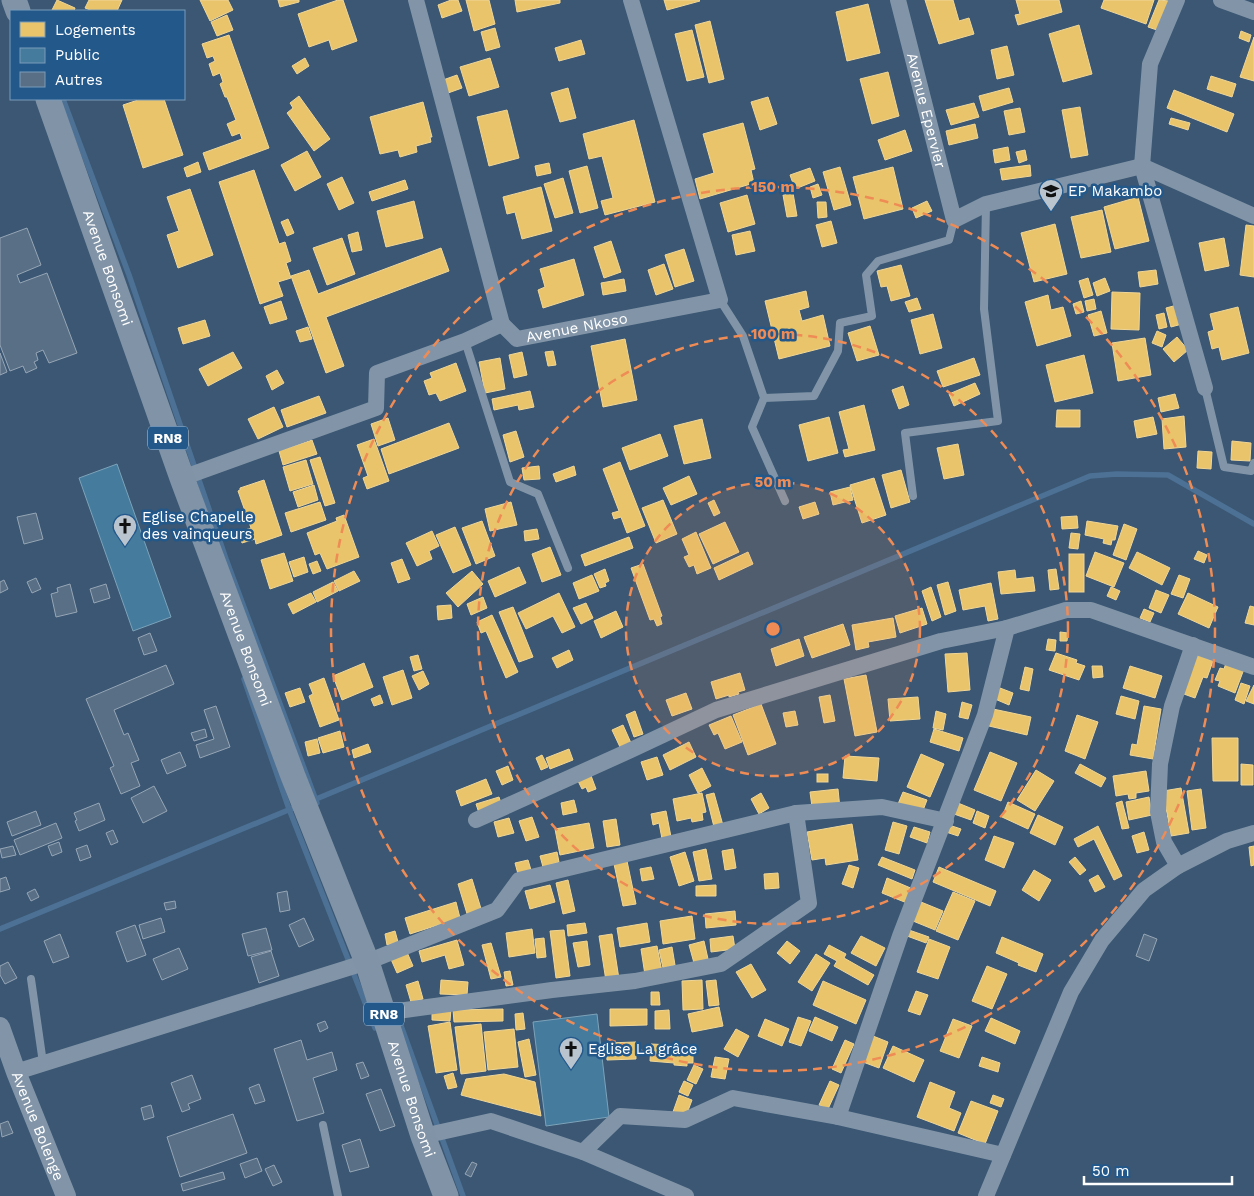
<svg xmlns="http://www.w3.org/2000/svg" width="1254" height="1196" viewBox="0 0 1254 1196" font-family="'Work Sans',sans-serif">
	<rect width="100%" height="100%" fill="#3b5773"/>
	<g fill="#e9c46a" stroke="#f0d697">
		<polygon points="57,0 75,8 74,11 52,10"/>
		<polygon points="89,0 122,0 117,11 93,11 85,8"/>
		<polygon points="200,0 228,0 233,10 210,21"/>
		<polygon points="278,0 299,0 299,2 280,7"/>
		<polygon points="338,0 343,0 357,41 332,50 329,40 309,47 298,14"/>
		<polygon points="451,0 458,0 462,11 442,18 438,5"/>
		<polygon points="466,0 489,0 495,24 474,31"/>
		<polygon points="515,0 560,0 560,3 517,12"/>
		<polygon points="664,0 699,0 700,1 667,10"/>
		<polygon points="925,0 953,0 959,21 969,18 974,34 939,44"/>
		<polygon points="1016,0 1059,0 1062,12 1018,25 1015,15 1020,14"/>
		<polygon points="1104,0 1154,0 1146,24 1101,8"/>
		<polygon points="1159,0 1169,1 1157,30 1148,27"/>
		<polygon points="868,4 880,53 847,61 836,12"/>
		<polygon points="227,15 233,30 217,36 211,22"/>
		<polygon points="710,21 724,79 709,83 695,25"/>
		<polygon points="1079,25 1092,74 1063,82 1049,34"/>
		<polygon points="495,28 500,47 486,51 481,32"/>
		<polygon points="692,30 704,77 687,81 675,34"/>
		<polygon points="1241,31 1251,35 1249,42 1239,38"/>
		<polygon points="229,35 269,148 209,170 203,153 242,139 240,133 232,136 227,124 236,120 227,97 225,97 220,84 223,82 220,73 213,76 209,64 215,61 213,56 207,58 202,44"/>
		<polygon points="1254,37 1254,81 1240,77"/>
		<polygon points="581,40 585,54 559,61 555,48"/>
		<polygon points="1007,46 1014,75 997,79 991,50"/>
		<polygon points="305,58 309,66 297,74 292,66"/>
		<polygon points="490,58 499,87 469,96 460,67"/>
		<polygon points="888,72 899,116 872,124 860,79"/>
		<polygon points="457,75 462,88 448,93 443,80"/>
		<polygon points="1211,76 1236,84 1232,97 1207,89"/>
		<polygon points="568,88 576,118 560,122 551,93"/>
		<polygon points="1009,88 1013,102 983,111 979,96"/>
		<polygon points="1174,90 1234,114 1227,132 1167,108"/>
		<polygon points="299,96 330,139 314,151 287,113 293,108 290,103"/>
		<polygon points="768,97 777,124 760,130 751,102"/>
		<polygon points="141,99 164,99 183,155 143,168 123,105"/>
		<polygon points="423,102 432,137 430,137 431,142 416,146 417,152 400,157 398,150 380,154 370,117"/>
		<polygon points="974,103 979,117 951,125 946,110"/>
		<polygon points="1080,107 1088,155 1071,158 1062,110"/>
		<polygon points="1020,108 1025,132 1009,135 1004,111"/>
		<polygon points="507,110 519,158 489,166 477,117"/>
		<polygon points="1171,118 1190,123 1188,130 1169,124"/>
		<polygon points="634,120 655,202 605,215 601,201 613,198 602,156 589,159 583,134"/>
		<polygon points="743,123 755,169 751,170 754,183 700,199 695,179 714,173 703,134"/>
		<polygon points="975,124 978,138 949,145 946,131"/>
		<polygon points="905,130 912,151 885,160 878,140"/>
		<polygon points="1008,147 1010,160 995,163 993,150"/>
		<polygon points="1025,150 1027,160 1019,163 1016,152"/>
		<polygon points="307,151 321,177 295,191 281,165"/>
		<polygon points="198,162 201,172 187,177 184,168"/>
		<polygon points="549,163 551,173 537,176 535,166"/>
		<polygon points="1030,165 1031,176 1002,180 1000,169"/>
		<polygon points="587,166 598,208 580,213 569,171"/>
		<polygon points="840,167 851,205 834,210 823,172"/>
		<polygon points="893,167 903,209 864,219 853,177"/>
		<polygon points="810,168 815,181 795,189 790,175"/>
		<polygon points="254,170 279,244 285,242 291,261 286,263 291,278 278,282 283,296 260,304 219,182"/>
		<polygon points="342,177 354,203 339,210 327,184"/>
		<polygon points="563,178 573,213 555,218 544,184"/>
		<polygon points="405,180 408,189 372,201 369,192"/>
		<polygon points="818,184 822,195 813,198 810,187"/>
		<polygon points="541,187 552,231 522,239 515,212 507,214 503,197"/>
		<polygon points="190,189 213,255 178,268 167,235 179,231 167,197"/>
		<polygon points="793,193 797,216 787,217 783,195"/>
		<polygon points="747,195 755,224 728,232 720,203"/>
		<polygon points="1138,197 1149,241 1115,249 1104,207"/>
		<polygon points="414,201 423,238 386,247 377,211"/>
		<polygon points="927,201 932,211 916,218 912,208"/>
		<polygon points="817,202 826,202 827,217 818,218"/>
		<polygon points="1102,210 1111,252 1081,258 1071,217"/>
		<polygon points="288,219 294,233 287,236 281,222"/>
		<polygon points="831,221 837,243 822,247 816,225"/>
		<polygon points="1055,224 1067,274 1034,282 1021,233"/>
		<polygon points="1246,225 1254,226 1254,277 1240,275"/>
		<polygon points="750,231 755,251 736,255 732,235"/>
		<polygon points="358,232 362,250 352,252 348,235"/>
		<polygon points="342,238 355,274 327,285 313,248"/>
		<polygon points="1224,238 1229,266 1205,271 1199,243"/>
		<polygon points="611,241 621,272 604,278 594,247"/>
		<polygon points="441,248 449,271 326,317 344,366 326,373 291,276 309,270 318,294"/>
		<polygon points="684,249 694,281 675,287 665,255"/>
		<polygon points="574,259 584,295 543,308 538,290 545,287 540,269"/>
		<polygon points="664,264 673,289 656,295 648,270"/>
		<polygon points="901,265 910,296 891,301 887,286 881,287 877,271"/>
		<polygon points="1156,270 1158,284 1140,287 1138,272"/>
		<polygon points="1088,278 1093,295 1084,298 1079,281"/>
		<polygon points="1105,278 1110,291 1097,296 1093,283"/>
		<polygon points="624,279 626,291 603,295 601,283"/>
		<polygon points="806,291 809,307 799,310 802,321 823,315 830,346 779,359 765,301"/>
		<polygon points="1112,292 1140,293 1139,330 1111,329"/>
		<polygon points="1048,295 1051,310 1063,307 1071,336 1037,346 1025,302"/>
		<polygon points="917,298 921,309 909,312 905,302"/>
		<polygon points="1094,299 1096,309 1087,311 1085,301"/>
		<polygon points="281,301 287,319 270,324 264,307"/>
		<polygon points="1081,301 1084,312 1076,314 1073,304"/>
		<polygon points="1177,305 1182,324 1171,327 1166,308"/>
		<polygon points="1238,307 1249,353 1222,360 1219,347 1212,349 1208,332 1214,330 1210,314"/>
		<polygon points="1101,311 1107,333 1094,336 1088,315"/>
		<polygon points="1164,313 1167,327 1159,329 1156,315"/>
		<polygon points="933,314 942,348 920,354 911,320"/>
		<polygon points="205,320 210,336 183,344 178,328"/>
		<polygon points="870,326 879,355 857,361 848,333"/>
		<polygon points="308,327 312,339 300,342 296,331"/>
		<polygon points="1157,331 1166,335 1162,347 1152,343"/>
		<polygon points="1177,337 1188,350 1174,362 1163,349"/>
		<polygon points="1145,338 1151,375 1118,381 1112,343"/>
		<polygon points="625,339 637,400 603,407 591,346"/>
		<polygon points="553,351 556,365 548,366 545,352"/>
		<polygon points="233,352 242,368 208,386 199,369"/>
		<polygon points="522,352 527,375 514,378 509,355"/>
		<polygon points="1084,355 1093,393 1055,402 1046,365"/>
		<polygon points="500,358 505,389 485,393 479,362"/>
		<polygon points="974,358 980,375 943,387 937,371"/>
		<polygon points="456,363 466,391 440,401 436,393 429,395 424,381 432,378 430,373"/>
		<polygon points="277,370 284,383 272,390 266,376"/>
		<polygon points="975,383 980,394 954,406 949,394"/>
		<polygon points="903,386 909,405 899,409 892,390"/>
		<polygon points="530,391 534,407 519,410 518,405 494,410 492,399"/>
		<polygon points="1175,394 1179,408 1161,412 1158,398"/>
		<polygon points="319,396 326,413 287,427 281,410"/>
		<polygon points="864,405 875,450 845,457 843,450 849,449 839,412"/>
		<polygon points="274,407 283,427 258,439 248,419"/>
		<polygon points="1057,410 1080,410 1080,427 1056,427"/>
		<polygon points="1184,416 1186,447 1164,449 1162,419"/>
		<polygon points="829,417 838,453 808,461 799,425"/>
		<polygon points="1153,417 1157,434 1137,438 1134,421"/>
		<polygon points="388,418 395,440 378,446 371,424"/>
		<polygon points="702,419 711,458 684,464 674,426"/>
		<polygon points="449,423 459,448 389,474 381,449"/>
		<polygon points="516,431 524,457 510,462 503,435"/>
		<polygon points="660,434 668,456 630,470 622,448"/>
		<polygon points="374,439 389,481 367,489 363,478 368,476 357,445"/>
		<polygon points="312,440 317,454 283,465 279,451"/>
		<polygon points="1232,441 1251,443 1250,461 1231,460"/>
		<polygon points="958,444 964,475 944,479 937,448"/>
		<polygon points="1198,451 1212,452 1211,469 1197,468"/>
		<polygon points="320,457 335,503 325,506 310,460"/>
		<polygon points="306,460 313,484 290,491 283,467"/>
		<polygon points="620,462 645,526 627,533 621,517 614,519 612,513 619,511 603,469"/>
		<polygon points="539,466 540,479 524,480 522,468"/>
		<polygon points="574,466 576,475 556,482 553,474"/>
		<polygon points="901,470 910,502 891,508 882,475"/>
		<polygon points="689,476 697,494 671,505 663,488"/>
		<polygon points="874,478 886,515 862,523 850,485"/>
		<polygon points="264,480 282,535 256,544 255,539 242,543 239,532 251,528 238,491 240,490 240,488"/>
		<polygon points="314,485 318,500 298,507 293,492"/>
		<polygon points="850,487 853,500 833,505 830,492"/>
		<polygon points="663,500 677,534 656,543 642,508"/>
		<polygon points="714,500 720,513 714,516 708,503"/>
		<polygon points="320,502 326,520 291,532 285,513"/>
		<polygon points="511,502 517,525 490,531 485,509"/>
		<polygon points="815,502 819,514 803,519 799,507"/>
		<polygon points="344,515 359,557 327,569 320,553 315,555 307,533 337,521 336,518"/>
		<polygon points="1077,516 1078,528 1062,529 1061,517"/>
		<polygon points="482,521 495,556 476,564 462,528"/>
		<polygon points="1087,521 1118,526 1115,540 1112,540 1111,545 1103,543 1104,539 1085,535"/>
		<polygon points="725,522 739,552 713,564 699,534"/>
		<polygon points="1124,524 1137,529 1126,560 1113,555"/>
		<polygon points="455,527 471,565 453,573 436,535"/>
		<polygon points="537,529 539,539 525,541 524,531"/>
		<polygon points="432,531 439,546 429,551 432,559 417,566 406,543"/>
		<polygon points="696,532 711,568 697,574 694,565 689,567 684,557 689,555 682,539"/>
		<polygon points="1071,533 1080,534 1078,549 1069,548"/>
		<polygon points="629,537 633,548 585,566 581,555"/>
		<polygon points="550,547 561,575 542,582 532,554"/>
		<polygon points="1198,551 1207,555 1204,563 1194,559"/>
		<polygon points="748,552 753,564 719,580 714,568"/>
		<polygon points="1095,552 1124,563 1114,587 1086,576"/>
		<polygon points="1137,552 1170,568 1162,585 1129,568"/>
		<polygon points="284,553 293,581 270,589 261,560"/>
		<rect x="1069" y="554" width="15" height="38"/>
		<polygon points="304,557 308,572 294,577 289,562"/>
		<polygon points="402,559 410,579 398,583 391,563"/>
		<polygon points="317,561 321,571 313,574 309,564"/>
		<polygon points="643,564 662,616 660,617 662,624 657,626 654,619 650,620 631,568"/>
		<polygon points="519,567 526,583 495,597 488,581"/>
		<polygon points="605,569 609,581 605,583 606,586 600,588 594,574"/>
		<polygon points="1056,569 1059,589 1050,590 1048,570"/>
		<polygon points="1015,570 1016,579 1033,577 1035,591 1001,594 998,572"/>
		<polygon points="354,571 360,581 339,591 334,581"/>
		<polygon points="472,571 483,584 458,607 446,593"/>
		<polygon points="592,575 599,591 579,599 573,583"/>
		<polygon points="1179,575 1190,579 1183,598 1171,594"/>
		<polygon points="333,582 338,591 317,602 313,592"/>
		<polygon points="948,582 956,611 945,615 937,585"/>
		<polygon points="991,583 998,619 988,621 985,606 963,610 959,590"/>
		<polygon points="931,587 941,617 932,621 922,591"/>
		<polygon points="1111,587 1120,591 1116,600 1107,596"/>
		<polygon points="1156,590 1169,595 1161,613 1149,608"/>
		<polygon points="311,593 316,602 293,614 288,604"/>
		<polygon points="559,593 575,627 562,633 553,616 526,629 518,613"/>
		<polygon points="1188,593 1218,607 1209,628 1178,614"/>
		<polygon points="483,597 487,608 471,615 467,604"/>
		<polygon points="586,603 593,618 581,624 573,608"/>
		<polygon points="451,605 452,618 438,620 437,606"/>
		<polygon points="1250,606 1254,607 1254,625 1245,623"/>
		<polygon points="513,607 533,657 519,662 499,612"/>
		<polygon points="922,608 927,624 900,633 895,616"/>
		<polygon points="1144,609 1154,613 1150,622 1140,618"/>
		<polygon points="616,611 623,627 601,638 594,621"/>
		<polygon points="492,615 518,672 506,678 486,631 481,633 477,622"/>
		<polygon points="893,618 896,637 868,642 869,647 856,650 852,625"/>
		<polygon points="843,624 850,645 812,658 804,637"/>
		<polygon points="1060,632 1068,633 1067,641 1060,641"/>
		<polygon points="799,639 804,656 776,666 771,649"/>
		<polygon points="1048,639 1056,640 1055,651 1046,650"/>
		<polygon points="569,650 573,660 557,668 552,658"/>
		<polygon points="967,653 970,690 948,692 945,654"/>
		<polygon points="1056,653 1077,660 1076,663 1085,666 1079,680 1049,670"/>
		<polygon points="1195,654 1213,661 1207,678 1203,677 1195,698 1181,693"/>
		<polygon points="418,655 422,669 414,671 410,657"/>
		<polygon points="364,663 373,687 342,700 333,676"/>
		<polygon points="1226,663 1244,669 1235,693 1218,686 1220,681 1215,680 1220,668 1224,669"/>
		<polygon points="1092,666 1102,666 1103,677 1093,678"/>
		<polygon points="1130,666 1162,676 1155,698 1123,688"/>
		<polygon points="1025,667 1033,669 1029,691 1020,689"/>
		<polygon points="403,670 412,698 392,705 383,677"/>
		<polygon points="423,671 429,684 419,690 412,676"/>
		<polygon points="740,673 745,690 738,692 739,694 729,697 729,695 716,699 711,682"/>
		<polygon points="866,675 877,732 855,736 844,679"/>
		<polygon points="324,678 339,720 320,727 309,696 313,694 309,684"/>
		<polygon points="1241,683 1250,686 1244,704 1235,700"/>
		<polygon points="1254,685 1254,704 1246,701"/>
		<polygon points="300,688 305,702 290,707 285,693"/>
		<polygon points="1000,688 1013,693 1009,705 995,699"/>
		<polygon points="686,693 692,709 672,716 666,700"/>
		<polygon points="380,695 383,703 374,706 371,699"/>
		<polygon points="830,695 835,721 824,723 819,697"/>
		<polygon points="1121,696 1139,701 1135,719 1116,714"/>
		<polygon points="918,697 920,719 890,721 888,699"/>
		<polygon points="962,702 972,705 968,719 959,717"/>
		<polygon points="761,704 776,744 748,755 733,715"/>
		<polygon points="1144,706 1161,709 1153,759 1130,755 1132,744 1137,745"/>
		<polygon points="993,709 1031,717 1027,735 989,726"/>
		<polygon points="635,711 643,734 634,737 626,715"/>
		<polygon points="795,711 798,725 786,727 783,713"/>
		<polygon points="936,711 946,714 943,730 933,728"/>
		<polygon points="1077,715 1098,722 1085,759 1065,751"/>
		<polygon points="731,716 742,742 725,749 718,733 714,735 709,725"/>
		<polygon points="623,725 631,743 620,747 612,730"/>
		<polygon points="934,729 963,738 959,751 930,742"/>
		<polygon points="340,731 344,747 323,753 318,738"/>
		<polygon points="1212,738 1238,738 1238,781 1213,781"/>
		<polygon points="317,739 320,753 308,756 305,742"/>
		<polygon points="689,742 696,757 670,770 663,755"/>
		<polygon points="368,744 371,752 354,758 352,750"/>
		<polygon points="569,749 573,760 550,769 546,758"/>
		<polygon points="990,752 1017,763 1001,801 974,790"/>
		<polygon points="921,754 944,764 930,797 907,787"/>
		<polygon points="542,755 548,767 541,770 536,758"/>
		<polygon points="845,756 879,758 877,781 843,778"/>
		<polygon points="657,757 663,775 647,780 641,762"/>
		<polygon points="1080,764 1106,778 1101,787 1075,773"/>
		<polygon points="1241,764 1253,765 1253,785 1241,785"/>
		<polygon points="508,766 513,780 502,785 496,771"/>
		<polygon points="702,768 711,786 698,793 689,775"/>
		<polygon points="1036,770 1054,781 1035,811 1017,800"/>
		<polygon points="1146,771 1149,791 1136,793 1136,798 1129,799 1128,794 1116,796 1113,776"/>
		<polygon points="590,773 596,789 588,792 586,787 582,789 578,781"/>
		<rect x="817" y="774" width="11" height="8"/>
		<polygon points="486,779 492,794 461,806 456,791"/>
		<polygon points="1181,788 1189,833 1171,836 1163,791"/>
		<polygon points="838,789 840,809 812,807 810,792"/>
		<polygon points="1201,789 1206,828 1192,830 1187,791"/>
		<polygon points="903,792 927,800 922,813 898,804"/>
		<polygon points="702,793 706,812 702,813 703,820 692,822 691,818 677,821 673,799"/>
		<polygon points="714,793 724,829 715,831 706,795"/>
		<polygon points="761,793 769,808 759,814 751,799"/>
		<polygon points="499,797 502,806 479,813 476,804"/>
		<polygon points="1149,797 1152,815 1129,820 1126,802"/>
		<polygon points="574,800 577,812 563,815 561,803"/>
		<polygon points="1122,801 1129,828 1122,829 1116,803"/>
		<polygon points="1008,802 1035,814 1028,829 1002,817"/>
		<polygon points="958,803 975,810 971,820 954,814"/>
		<polygon points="666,811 672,842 663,844 659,823 653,825 651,814"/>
		<polygon points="977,811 989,816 985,828 973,823"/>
		<polygon points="1038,815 1063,827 1055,845 1030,833"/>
		<polygon points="532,817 539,837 526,841 519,821"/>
		<polygon points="509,818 514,833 498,837 494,822"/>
		<polygon points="616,819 620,845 607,847 603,821"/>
		<polygon points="893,822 907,826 899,854 885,850"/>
		<polygon points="589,823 594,848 560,855 555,829"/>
		<polygon points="852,824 858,860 826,865 825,858 812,860 807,832"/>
		<polygon points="949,825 961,829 958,836 946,832"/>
		<polygon points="1098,826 1122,876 1114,880 1094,839 1078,847 1074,839"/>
		<polygon points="914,827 930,832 927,843 910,837"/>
		<polygon points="1144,832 1149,850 1137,853 1132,836"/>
		<polygon points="994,836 1014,843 1004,868 985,860"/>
		<polygon points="1254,846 1254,865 1251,866 1249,847"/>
		<polygon points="706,849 712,879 699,881 693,852"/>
		<polygon points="733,849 736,868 725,870 722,851"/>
		<polygon points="557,852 559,862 543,867 540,856"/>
		<polygon points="685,852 694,881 679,886 670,857"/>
		<polygon points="882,857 915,870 912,879 878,865"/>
		<polygon points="1075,857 1086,870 1080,875 1069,862"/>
		<polygon points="528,860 531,870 518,874 515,863"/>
		<polygon points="627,861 636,904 623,906 614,864"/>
		<polygon points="849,865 859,868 853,888 842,884"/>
		<polygon points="651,867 654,879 642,881 640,869"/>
		<polygon points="939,867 996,891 990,906 933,882"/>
		<polygon points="1034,870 1051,880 1039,901 1022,890"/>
		<polygon points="778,873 779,888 765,889 764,874"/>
		<polygon points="1098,875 1105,887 1095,892 1089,880"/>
		<polygon points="887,878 913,889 907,903 882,893"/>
		<polygon points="472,879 482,912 468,917 458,884"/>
		<polygon points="568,880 575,911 563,914 556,883"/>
		<polygon points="550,885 555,902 530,909 525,891"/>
		<polygon points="716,885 716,896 696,896 696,886"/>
		<polygon points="953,892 975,901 958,940 936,931"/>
		<polygon points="456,902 460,918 410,934 405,918"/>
		<polygon points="921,902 943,911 935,930 913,921"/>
		<polygon points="735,911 736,925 706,928 705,914"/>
		<polygon points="692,916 695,939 663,944 660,921"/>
		<polygon points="585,923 587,933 568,936 567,925"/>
		<polygon points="647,923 650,942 620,947 617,928"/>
		<polygon points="532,929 535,953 509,957 506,933"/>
		<polygon points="564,930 570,976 556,978 550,931"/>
		<polygon points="909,930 929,937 926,943 907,936"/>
		<polygon points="395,931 398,942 387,945 385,934"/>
		<polygon points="612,934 619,979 606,981 599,936"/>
		<polygon points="733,936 735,949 711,952 710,939"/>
		<polygon points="861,936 885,948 876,966 851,953"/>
		<polygon points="1002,937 1043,954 1036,972 1018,965 1019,963 996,953"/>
		<polygon points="544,938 546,957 537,958 535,939"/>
		<polygon points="929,939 950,947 938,979 917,972"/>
		<polygon points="457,940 464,965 449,969 445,955 422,962 419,951"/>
		<polygon points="587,941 590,965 578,967 573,943"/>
		<polygon points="704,941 708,959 694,963 689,945"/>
		<polygon points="787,941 800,951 790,964 777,953"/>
		<polygon points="491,943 501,977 491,979 482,945"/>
		<polygon points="829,945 846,954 844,958 874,975 868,985 834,966 837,961 824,954"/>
		<polygon points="657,946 662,972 645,975 641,949"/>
		<polygon points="672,947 675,965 663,968 659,950"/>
		<polygon points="406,950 413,966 397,973 390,957"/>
		<polygon points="816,954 830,963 812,991 798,982"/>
		<polygon points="751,964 766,990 752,998 736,972"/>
		<polygon points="987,966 1007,974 992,1009 972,1001"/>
		<polygon points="510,971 513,985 506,986 504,972"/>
		<polygon points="441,980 468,982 467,995 440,994"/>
		<polygon points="702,980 703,1009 683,1010 682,981"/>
		<polygon points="716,980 719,1005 709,1006 706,981"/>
		<polygon points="418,981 423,999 411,1002 406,985"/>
		<polygon points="823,981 866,1000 856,1024 813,1005"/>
		<polygon points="916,991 928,995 920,1015 908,1011"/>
		<polygon points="651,992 659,992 660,1005 651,1005"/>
		<polygon points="719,1007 723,1026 692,1032 688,1014"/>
		<polygon points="432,1008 451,1009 450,1021 432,1020"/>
		<polygon points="503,1009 503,1021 454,1022 453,1010"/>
		<polygon points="610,1009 647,1009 647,1025 610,1026"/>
		<polygon points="669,1010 670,1029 655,1029 655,1011"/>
		<polygon points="523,1013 525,1029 516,1030 515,1014"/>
		<polygon points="798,1017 811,1021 801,1046 789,1042"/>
		<polygon points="815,1017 838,1027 832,1041 809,1031"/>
		<polygon points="991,1018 1020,1031 1015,1044 985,1031"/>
		<polygon points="765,1019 789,1029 782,1046 758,1036"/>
		<polygon points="953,1019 972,1026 959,1058 940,1051"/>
		<polygon points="450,1022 457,1070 436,1073 428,1026"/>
		<polygon points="481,1024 486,1071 461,1074 455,1027"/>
		<polygon points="514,1029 518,1067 488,1070 484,1032"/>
		<polygon points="736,1029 749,1036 738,1057 724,1049"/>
		<polygon points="873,1036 888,1042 879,1068 863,1062"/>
		<polygon points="529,1039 536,1075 525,1077 518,1042"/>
		<polygon points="845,1040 854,1044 841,1073 832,1069"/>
		<polygon points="636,1042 636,1059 607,1060 606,1043"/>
		<polygon points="651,1044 691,1046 690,1055 693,1055 693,1063 687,1063 687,1066 674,1065 674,1063 650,1061"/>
		<polygon points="893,1046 924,1060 914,1082 883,1068"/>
		<polygon points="715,1057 729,1059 725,1079 711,1077"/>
		<polygon points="982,1057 1000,1063 998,1072 979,1066"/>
		<polygon points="694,1065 703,1069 696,1084 687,1080"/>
		<polygon points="453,1073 457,1087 448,1089 444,1076"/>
		<polygon points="504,1074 535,1082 541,1116 461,1095 466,1079"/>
		<polygon points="684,1081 693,1085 688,1096 679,1092"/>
		<polygon points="830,1081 839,1085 828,1109 819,1105"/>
		<polygon points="930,1082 955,1092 949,1108 961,1113 954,1131 917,1117"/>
		<polygon points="679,1095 692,1100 686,1116 673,1112"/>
		<polygon points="993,1095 1004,1099 1001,1107 990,1103"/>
		<polygon points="971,1101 998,1111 985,1144 958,1133"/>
	</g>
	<g fill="#457b9d" stroke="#7da3ba">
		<polygon points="117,464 171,617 133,631 79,478"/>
		<polygon points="597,1014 609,1117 546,1126 533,1022"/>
	</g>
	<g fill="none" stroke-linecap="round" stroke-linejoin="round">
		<g stroke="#4c7195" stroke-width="5.5">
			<polyline points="63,99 129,275 226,559 317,803"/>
			<polyline points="244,679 289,809 375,1028"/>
			<polyline points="309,802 1090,476 1117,474 1168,475 1254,524"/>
			<polyline points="0,929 298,806"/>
			<polyline points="396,1012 463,1196"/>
		</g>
	</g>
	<g fill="#586f85" stroke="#96a6b6">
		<polygon points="27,228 41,265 17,275 20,283 47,273 77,353 49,363 43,350 36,353 38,360 34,362 37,368 26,373 23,366 10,371 0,345 0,238"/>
		<polygon points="0,353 7,372 0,375"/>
		<polygon points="36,513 43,539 24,544 17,517"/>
		<polygon points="36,578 41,589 32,593 27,582"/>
		<polygon points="4,580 8,589 0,593 0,582"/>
		<polygon points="70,584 77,612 56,617 51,594 58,592 57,588"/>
		<polygon points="106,584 110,598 94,603 90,589"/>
		<polygon points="150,633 157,651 144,655 138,638"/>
		<polygon points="166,665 174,684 114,710 124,735 128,733 139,760 131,763 140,786 121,794 110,768 114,766 86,699"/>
		<polygon points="216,706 230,747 200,758 196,745 214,739 204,710"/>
		<polygon points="205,729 207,737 194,741 191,733"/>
		<polygon points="180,752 186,766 167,774 161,760"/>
		<polygon points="154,786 167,811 143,823 131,798"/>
		<polygon points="99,803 105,820 79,831 75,821 77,820 74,813"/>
		<polygon points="36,811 41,825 12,836 7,822"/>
		<polygon points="56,823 62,838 20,855 14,840"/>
		<polygon points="113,830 118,842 111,845 106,833"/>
		<polygon points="59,842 62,852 52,856 48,846"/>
		<polygon points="87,845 91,857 80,861 76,849"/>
		<polygon points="13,846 16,855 2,858 0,849"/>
		<polygon points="6,877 10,889 0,892 0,879"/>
		<polygon points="35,889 39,897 31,901 27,893"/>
		<polygon points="287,891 290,910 280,912 277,893"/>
		<polygon points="175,901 176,908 166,910 164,903"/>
		<polygon points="161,918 165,932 143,939 139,925"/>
		<polygon points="304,918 314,940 299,947 289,925"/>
		<polygon points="135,925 146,955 127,962 116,932"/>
		<polygon points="266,928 272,950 248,956 242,934"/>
		<polygon points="60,934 69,957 53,963 44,941"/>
		<polygon points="1144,934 1157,939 1149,961 1136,956"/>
		<polygon points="179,948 188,969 162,980 153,959"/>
		<polygon points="271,951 279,976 259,983 251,957"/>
		<polygon points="8,962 17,978 5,984 0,975 0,966"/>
		<polygon points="325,1021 328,1028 320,1032 317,1024"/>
		<polygon points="301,1040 307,1060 332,1052 337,1070 313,1078 324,1113 297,1121 274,1049"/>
		<polygon points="363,1062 369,1076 361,1079 356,1064"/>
		<polygon points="192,1075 201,1099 188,1104 190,1109 182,1112 171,1083"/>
		<polygon points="259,1084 265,1101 255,1104 249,1088"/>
		<polygon points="381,1089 395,1126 380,1131 366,1094"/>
		<polygon points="151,1105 154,1117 144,1120 141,1108"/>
		<polygon points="233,1114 247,1153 180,1177 167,1137"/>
		<polygon points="8,1121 13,1133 2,1137 0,1124"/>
		<polygon points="360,1139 369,1167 350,1172 342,1145"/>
		<polygon points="257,1158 262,1171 245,1178 240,1164"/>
		<polygon points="472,1162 477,1164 471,1177 465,1174"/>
		<polygon points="274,1165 282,1182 273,1186 265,1169"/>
		<polygon points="223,1172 225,1179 183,1191 181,1184"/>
	</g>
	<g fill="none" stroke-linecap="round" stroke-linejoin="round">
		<g stroke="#8295a8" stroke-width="8">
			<polyline points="720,300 743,336 764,398 752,427 785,501"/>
			<polyline points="465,341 510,482 538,494 568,568"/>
			<polyline points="1205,388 1224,467 1251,471 1254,463"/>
			<polyline points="764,398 814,396 838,351 840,323 872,316 866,275 878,261 949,240 954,220"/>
			<polyline points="913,496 905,433 998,421 984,309 986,204"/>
			<polyline points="31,979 43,1063"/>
			<polyline points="323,1125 338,1196"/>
		</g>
		<g stroke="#8295a8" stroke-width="16">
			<polyline points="416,0 502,324"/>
			<path id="s1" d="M898 0 954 220 986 204 1142 166 1254 216"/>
			<polyline points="1177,0 1150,64 1142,166 1205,388"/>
			<polyline points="1221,0 1254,12"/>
			<path id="s2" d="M502 324 517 339 720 300 631 0"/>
			<polyline points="182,478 376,408 377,373 465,341 502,324"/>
			<polyline points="476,820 631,750 716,710 941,641 1007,628"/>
			<polyline points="1178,866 1164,842 1158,812 1160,764 1172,706 1193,645"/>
			<polyline points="383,1013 552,990 635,981 721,964 809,903 796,813"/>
			<polyline points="16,1072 367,962 497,910 519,880 796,813 882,807 946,821"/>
			<polyline points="838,1117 900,936 985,715 1007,628 1066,610 1091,610 1254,667"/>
			<polyline points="423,1136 491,1121 583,1152 686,1196"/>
			<polyline points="583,1152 620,1116 685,1120 733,1098 838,1117 1003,1155"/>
			<polyline points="986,1196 1071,992 1102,940 1144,890 1178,866 1227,841 1254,833"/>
		</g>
		<path stroke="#8295a8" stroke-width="20" id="s3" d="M0 1027 16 1072 66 1196"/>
		<g stroke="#8193a6" stroke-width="25">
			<polyline points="14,0 18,11"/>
			<path id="s4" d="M48 99 182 478 293 776 367 962 423 1136 446 1196"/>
		</g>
	</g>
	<circle cx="773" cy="629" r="147" fill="#ef8b55" fill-opacity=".12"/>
	<g fill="none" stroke="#ef8b55" stroke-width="2.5" stroke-dasharray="9 6">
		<circle cx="773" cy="629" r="147"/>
		<circle cx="773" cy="629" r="295"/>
		<circle cx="773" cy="629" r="442"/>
	</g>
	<defs>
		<g id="school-pin" transform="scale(1.25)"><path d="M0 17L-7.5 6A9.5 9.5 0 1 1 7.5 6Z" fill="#bac4ce" stroke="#23588b"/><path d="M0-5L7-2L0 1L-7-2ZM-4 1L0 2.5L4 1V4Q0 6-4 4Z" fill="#111"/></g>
		<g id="church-pin" transform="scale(1.25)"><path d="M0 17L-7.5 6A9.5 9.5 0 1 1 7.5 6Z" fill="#bac4ce" stroke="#23588b"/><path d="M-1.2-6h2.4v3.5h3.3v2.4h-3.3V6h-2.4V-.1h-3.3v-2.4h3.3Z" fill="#111"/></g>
	</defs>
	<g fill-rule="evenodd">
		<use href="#school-pin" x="1051" y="191"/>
		<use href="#church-pin" x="125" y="526"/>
		<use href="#church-pin" x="571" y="1049"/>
	</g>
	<g text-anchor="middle" stroke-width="5" stroke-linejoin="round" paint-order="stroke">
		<g fill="#23588b" stroke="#bdcddc" stroke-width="1">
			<rect x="148" y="426.5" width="40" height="23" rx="4"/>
			<rect x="364" y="1002.5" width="40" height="23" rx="4"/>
		</g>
		<g font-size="14" font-weight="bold" fill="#fff">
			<text x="168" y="443">RN8</text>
			<text x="384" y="1019">RN8</text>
		</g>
		<g font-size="15" fill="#fff" stroke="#23588b">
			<text dy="5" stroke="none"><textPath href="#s1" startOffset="114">Avenue Epervier</textPath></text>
			<text dy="5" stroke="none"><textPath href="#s4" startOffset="179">Avenue Bonsomi</textPath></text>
			<text dy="5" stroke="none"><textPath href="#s2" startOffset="82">Avenue Nkoso</textPath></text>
			<text dy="5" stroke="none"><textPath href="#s4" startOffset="584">Avenue Bonsomi</textPath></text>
			<text dy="5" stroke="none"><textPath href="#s4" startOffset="1064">Avenue Bonsomi</textPath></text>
			<text dy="5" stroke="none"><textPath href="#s3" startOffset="106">Avenue Bolenge</textPath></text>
		</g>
		<g font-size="15" fill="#fff" stroke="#23588b" text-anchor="start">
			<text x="1068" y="196">EP Makambo</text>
			<text x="142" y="522">Eglise Chapelle<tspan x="142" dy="17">des vainqueurs</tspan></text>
			<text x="588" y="1054">Eglise La grâce</text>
		</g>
	</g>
	<circle cx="773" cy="629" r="8" fill="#ef8b55" stroke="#23588b" stroke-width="2.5"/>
	<g font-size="15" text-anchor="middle" font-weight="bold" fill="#ef8b55" stroke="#23588b" stroke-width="5" stroke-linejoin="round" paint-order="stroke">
		<text x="773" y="192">150 m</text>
		<text x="773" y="339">100 m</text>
		<text x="773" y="487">50 m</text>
	</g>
	<rect x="10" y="10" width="175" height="90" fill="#23588b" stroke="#7b9bb9"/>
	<rect x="20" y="22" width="25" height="15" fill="#e9c46a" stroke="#7b9bb9"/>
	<text x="55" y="35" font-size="15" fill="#ffffff">Logements</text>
	<rect x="20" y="48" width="25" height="15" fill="#457b9d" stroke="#7b9bb9"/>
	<text x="55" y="60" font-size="15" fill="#ffffff">Public</text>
	<rect x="20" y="72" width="25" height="15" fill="#586f85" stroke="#7b9bb9"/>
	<text x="55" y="85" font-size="15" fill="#ffffff">Autres</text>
	<path d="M1084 1176v8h148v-8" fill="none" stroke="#ffffff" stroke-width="2.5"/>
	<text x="1092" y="1176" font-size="15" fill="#ffffff" stroke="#23588b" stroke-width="4" paint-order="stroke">50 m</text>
</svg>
